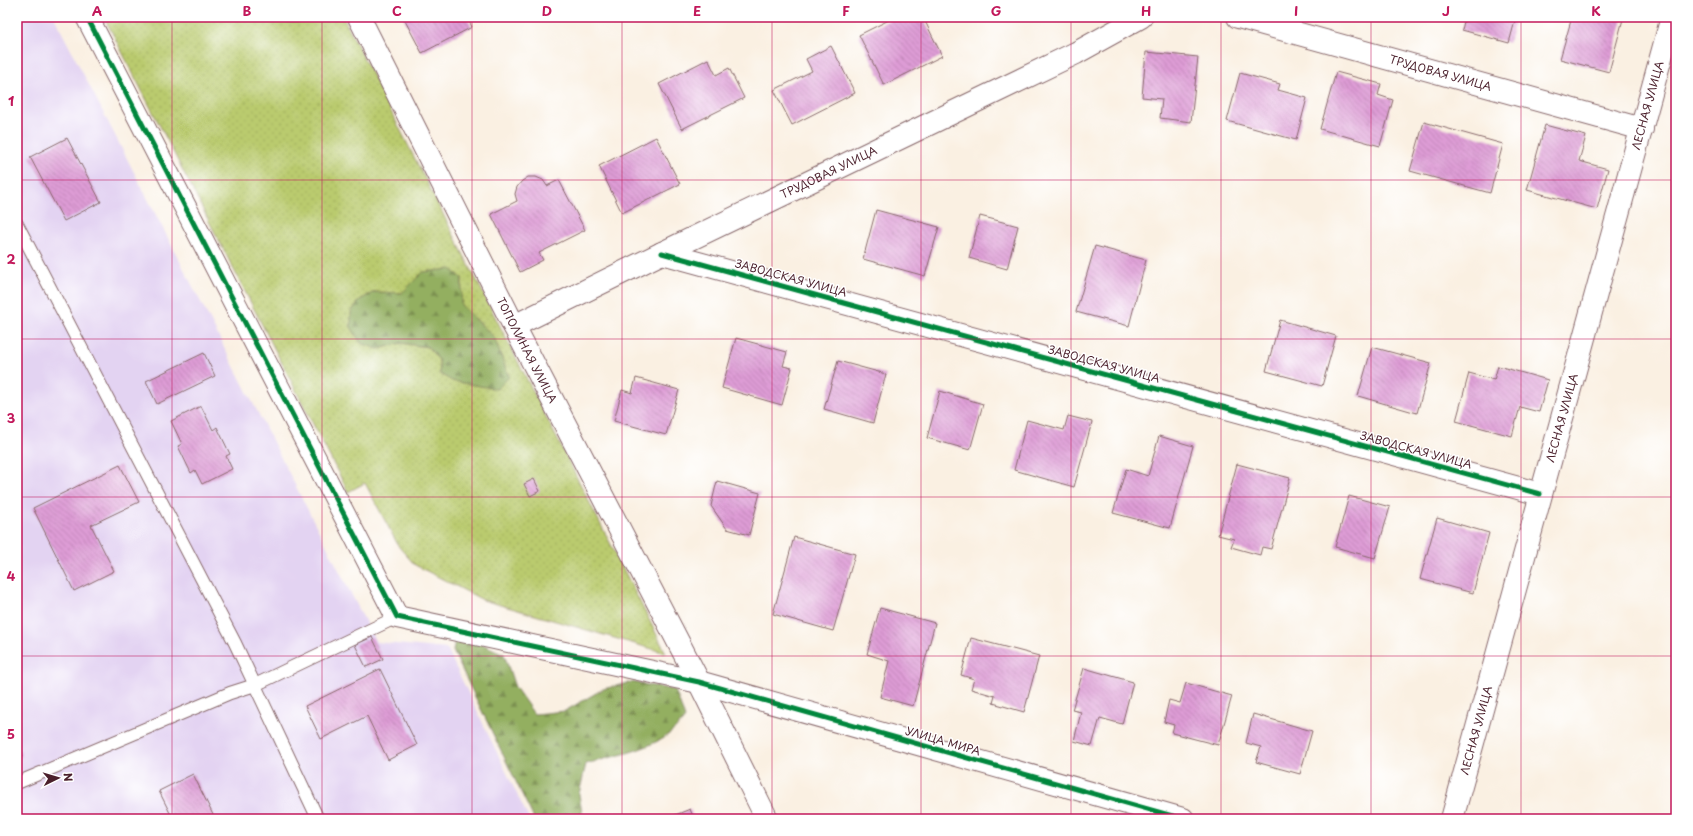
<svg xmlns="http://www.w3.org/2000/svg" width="1693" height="836" viewBox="0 0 1693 836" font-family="'Playpen Sans',sans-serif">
	<defs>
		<pattern id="grass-dots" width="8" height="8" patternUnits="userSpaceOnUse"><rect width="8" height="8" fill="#bacb6e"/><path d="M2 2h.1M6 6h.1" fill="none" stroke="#a1ae5f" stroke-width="1.8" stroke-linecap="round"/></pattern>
		<pattern id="forest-firs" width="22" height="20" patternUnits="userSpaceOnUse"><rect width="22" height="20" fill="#93af61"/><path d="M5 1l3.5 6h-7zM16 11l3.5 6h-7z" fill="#7a8e50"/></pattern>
		<pattern id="building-back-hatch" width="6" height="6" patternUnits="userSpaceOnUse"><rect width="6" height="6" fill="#de9cd6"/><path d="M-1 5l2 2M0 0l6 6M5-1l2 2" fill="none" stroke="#b67fae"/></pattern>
	</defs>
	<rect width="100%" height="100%" fill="#fff"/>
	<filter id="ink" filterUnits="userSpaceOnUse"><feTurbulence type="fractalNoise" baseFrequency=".025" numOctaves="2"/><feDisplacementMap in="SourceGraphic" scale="8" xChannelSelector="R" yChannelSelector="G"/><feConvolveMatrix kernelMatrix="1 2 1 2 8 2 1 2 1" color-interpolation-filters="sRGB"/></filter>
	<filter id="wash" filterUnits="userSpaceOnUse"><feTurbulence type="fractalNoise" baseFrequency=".012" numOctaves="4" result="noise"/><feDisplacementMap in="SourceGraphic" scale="16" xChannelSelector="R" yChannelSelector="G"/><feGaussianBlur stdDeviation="0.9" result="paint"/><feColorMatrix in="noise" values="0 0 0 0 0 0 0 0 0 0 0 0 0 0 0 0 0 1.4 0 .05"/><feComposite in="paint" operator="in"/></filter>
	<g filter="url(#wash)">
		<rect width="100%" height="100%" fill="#faf0e2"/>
		<polygon fill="#e3d3f2" points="17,17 54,17 376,642 447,649 529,819 17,819"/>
		<path fill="url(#grass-dots)" stroke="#82754c" fill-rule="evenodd" d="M104 17H271L279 21 307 19 309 17H343L666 653 483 600 415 565 399 547 365 483 348 492ZM423 272 462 278 461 305 494 337 440 374 439 360 428 347 401 343 378 349 374 292 402 293Z"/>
		<g fill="url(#forest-firs)" stroke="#6e6746">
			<path d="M271 17H309C300 26 281 22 271 17Z"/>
			<polygon points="451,269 462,278 461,305 494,337 509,377 497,389 452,381 440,374 439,360 428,347 401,343 378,349 361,343 351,327 351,312 360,300 374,292 402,293 423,272"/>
			<path d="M471 639 504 654 515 687 534 714 565 711 603 689 632 682 675 690 685 718C663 749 620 754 586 764L579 794 583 819H534L453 651 455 640Z"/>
		</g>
		<g id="blocks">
			<g fill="url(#building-back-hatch)">
				<polygon points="403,17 467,17 472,27 422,53"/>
				<polygon points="895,17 923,17 942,56 884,85 859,35"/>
				<polygon points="1465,17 1516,17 1509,43 1462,30"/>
				<polygon points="1572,17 1623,19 1609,72 1560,59"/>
				<polygon points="831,46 855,93 792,125 774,90 812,71 806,59"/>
				<polygon points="1146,52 1198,57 1191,122 1160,118 1162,99 1142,97"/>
				<polygon points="708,59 716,75 729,68 744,98 682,129 659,84"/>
				<polygon points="1336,72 1381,84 1378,95 1393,100 1380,146 1320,129"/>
				<polygon points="1240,73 1280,84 1278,90 1307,98 1296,140 1227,121"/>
				<polygon points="1424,122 1503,144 1490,193 1410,171"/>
				<polygon points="1545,125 1586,136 1579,161 1608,169 1597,209 1527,190"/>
				<polygon points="656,137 680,184 622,213 599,166"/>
				<polygon points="67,138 101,202 64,221 30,157"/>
				<polygon points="528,177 536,177 543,180 547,186 559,180 585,230 539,253 543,260 520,272 491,214 517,201 515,194 517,187 522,181"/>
				<polygon points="876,210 939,227 925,276 863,259"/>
				<polygon points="980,216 1018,226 1007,269 969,258"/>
				<polygon points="1095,246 1146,260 1129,326 1076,312"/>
				<polygon points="1280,320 1336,336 1322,386 1266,371"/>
				<polygon points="736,338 787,352 783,366 792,368 782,405 722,388"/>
				<polygon points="1372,347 1431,363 1417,413 1358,396"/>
				<polygon points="204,353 215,376 157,404 146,381"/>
				<polygon points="838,361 886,374 873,423 824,409"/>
				<polygon points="1498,366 1548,380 1539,412 1520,407 1512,436 1456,421 1469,373 1494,380"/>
				<polygon points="636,378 679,390 666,435 614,421 622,390 632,393"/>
				<polygon points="940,391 983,404 970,450 927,438"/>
				<polygon points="201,406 213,430 217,427 230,454 226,456 232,469 202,484 195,470 191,473 178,446 182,444 171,421"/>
				<polygon points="1068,416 1092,422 1074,487 1014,470 1027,420 1064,430"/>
				<polygon points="1159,436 1193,446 1170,528 1113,513 1126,469 1148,476"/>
				<polygon points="1237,464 1290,478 1271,549 1262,547 1260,555 1231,547 1234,539 1218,535"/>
				<polygon points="120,465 139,502 91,525 114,571 74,591 33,508"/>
				<polygon points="534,479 540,491 530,496 524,484"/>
				<polygon points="717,481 760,493 749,535 727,529 711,506"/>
				<polygon points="1349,496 1390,507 1375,558 1335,547"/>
				<polygon points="1437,518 1489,533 1473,593 1420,579"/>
				<polygon points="794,537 855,554 833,631 773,614"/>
				<polygon points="880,608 935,623 913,706 880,697 889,661 867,654"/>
				<polygon points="372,637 383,659 366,667 355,645"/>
				<polygon points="971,638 1039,656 1024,712 993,703 995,696 971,689 974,679 961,675"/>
				<polygon points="1084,668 1133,682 1122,724 1100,718 1092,746 1074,741 1081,712 1072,710"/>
				<polygon points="380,669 417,745 388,760 367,716 321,739 305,706"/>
				<polygon points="1186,683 1232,696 1218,745 1172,733 1174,725 1164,722 1169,700 1180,703"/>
				<polygon points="1253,714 1312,731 1300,774 1256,762 1261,747 1246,743"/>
				<polygon points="17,746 22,756 17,759"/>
				<polygon points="193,774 215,819 173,819 159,791"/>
				<polygon points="690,809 694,819 675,819 673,816"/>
			</g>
		</g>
	</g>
	<g filter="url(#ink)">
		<use href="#blocks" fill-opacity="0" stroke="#88686b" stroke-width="1"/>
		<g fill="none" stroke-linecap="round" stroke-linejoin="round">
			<g stroke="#88686b" stroke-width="14">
				<g id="lane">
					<polyline points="17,224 235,643 318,819"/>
					<polyline points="17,783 230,693 255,685 397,617"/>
				</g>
			</g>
			<g stroke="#88686b" stroke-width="24">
				<g id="street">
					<polyline points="87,17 397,617 699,682 1183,819"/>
					<path id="s1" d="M359 17 514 326 699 682 767 819"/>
					<path id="s2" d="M1238 17 1642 129"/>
					<polyline points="662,253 1540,494"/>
					<path id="s3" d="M514 326 662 253 1076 53 1141 17"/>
					<path id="s4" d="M1452 819 1672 17"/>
				</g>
			</g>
			<use href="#lane" stroke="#fff" stroke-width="12"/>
			<use href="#street" stroke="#fff" stroke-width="22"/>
			<g stroke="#fff" stroke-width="8">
				<g id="cycleway">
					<polyline points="87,17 397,617 699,682 1183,819"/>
					<polyline points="662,253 1540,494"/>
				</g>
			</g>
			<use href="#cycleway" stroke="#00873e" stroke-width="5"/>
		</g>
	</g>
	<path fill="none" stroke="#c2185b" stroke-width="1" stroke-opacity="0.55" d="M172 17V819M322 17V819M472 17V819M622 17V819M772 17V819M921 17V819M1071 17V819M1221 17V819M1371 17V819M1521 17V819M17 180H1676M17 339H1676M17 497H1676M17 656H1676"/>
	<g text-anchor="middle" stroke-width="3" stroke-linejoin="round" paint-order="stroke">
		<g font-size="11" fill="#4a1f2b" stroke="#fff">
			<text dy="4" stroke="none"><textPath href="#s2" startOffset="210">ТРУДОВАЯ УЛИЦА</textPath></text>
			<text dy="4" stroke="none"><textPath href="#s4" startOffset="740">ЛЕСНАЯ УЛИЦА</textPath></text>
			<text dy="4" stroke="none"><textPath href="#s3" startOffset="350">ТРУДОВАЯ УЛИЦА</textPath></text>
			<text transform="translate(791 278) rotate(15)" y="4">ЗАВОДСКАЯ УЛИЦА</text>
			<text dy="4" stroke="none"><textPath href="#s1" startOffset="373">ТОПОЛИНАЯ УЛИЦА</textPath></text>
			<text transform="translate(1104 364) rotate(15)" y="4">ЗАВОДСКАЯ УЛИЦА</text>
			<text dy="4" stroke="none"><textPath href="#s4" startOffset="416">ЛЕСНАЯ УЛИЦА</textPath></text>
			<text transform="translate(1416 450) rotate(15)" y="4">ЗАВОДСКАЯ УЛИЦА</text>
			<text dy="4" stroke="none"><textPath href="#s4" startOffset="92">ЛЕСНАЯ УЛИЦА</textPath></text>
			<text transform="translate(943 741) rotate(16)" y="4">УЛИЦА МИРА</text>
		</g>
	</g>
	<rect width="1693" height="836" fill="none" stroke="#fff" stroke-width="44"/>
	<g transform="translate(58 778) rotate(85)" stroke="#ffffff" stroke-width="3" paint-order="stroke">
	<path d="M0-3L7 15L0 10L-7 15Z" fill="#4a1f2b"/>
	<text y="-6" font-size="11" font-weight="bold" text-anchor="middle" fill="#4a1f2b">N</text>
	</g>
	<rect x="22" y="22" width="1649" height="792" fill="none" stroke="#c2185b" stroke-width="1.5"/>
	<g font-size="13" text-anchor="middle" font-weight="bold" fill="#c2185b">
		<text x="97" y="16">A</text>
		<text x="247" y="16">B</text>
		<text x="397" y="16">C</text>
		<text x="547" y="16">D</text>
		<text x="697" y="16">E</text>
		<text x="846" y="16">F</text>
		<text x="996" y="16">G</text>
		<text x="1146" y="16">H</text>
		<text x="1296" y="16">I</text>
		<text x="1446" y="16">J</text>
		<text x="1596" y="16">K</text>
		<text x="11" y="106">1</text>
		<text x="11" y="264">2</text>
		<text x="11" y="423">3</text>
		<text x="11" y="581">4</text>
		<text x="11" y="739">5</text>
	</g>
</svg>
